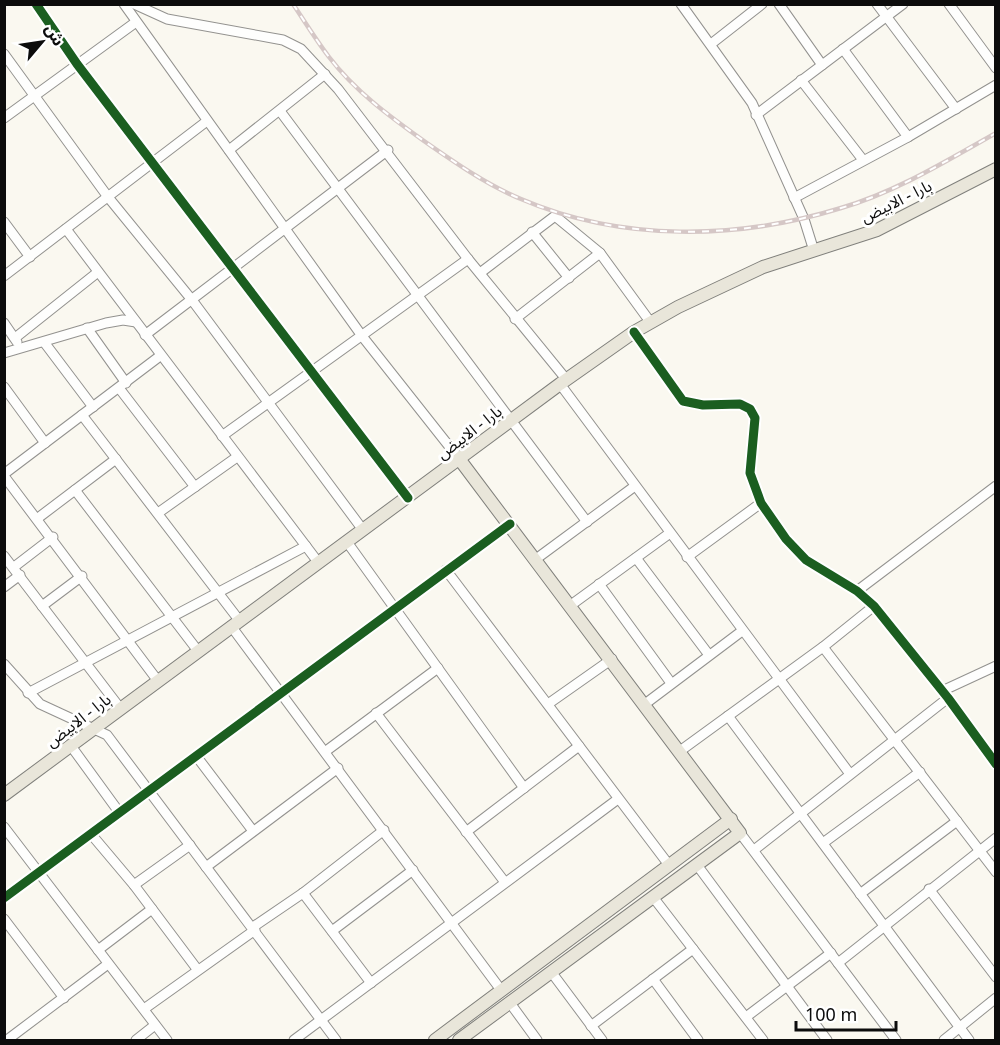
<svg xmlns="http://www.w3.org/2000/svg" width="1000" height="1045" viewBox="0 0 1000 1045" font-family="Georgia,'Noto Sans Arabic',serif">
	<rect width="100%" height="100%" fill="#faf8f0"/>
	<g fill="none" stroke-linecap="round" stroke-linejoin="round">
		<g stroke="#93928f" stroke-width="11">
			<g id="minor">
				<polyline points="36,4 77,64 408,498"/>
				<polyline points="124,4 362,336 460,460"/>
				<polyline points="134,4 167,19 283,40 301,49 338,89 468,259 566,379"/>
				<polyline points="681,4 752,103 804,219 814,251"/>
				<polyline points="779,4 822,65"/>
				<polyline points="877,4 956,109"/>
				<polyline points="949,4 996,68"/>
				<polyline points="711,44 762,4"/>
				<polyline points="843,49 908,137"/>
				<polyline points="4,54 108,197 192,300 363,530"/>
				<polyline points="801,80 863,160"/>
				<polyline points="280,111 587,522"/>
				<polyline points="756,115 903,4"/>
				<polyline points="4,118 136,22"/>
				<polyline points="229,150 325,74"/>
				<polyline points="794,198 908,137 996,85"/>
				<polyline points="4,222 30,257"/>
				<polyline points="66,229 318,562"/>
				<polyline points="532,232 569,278"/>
				<polyline points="480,273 555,216 600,253 651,323"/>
				<polyline points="4,276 207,121"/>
				<polyline points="515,319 600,253"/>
				<polyline points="4,323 17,342"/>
				<polyline points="87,328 126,383"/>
				<polyline points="634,332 683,401 703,405 740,404 750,409 755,418 750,473 761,503 786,539 806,560 857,591 874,606 948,698 996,764"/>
				<polyline points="145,335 388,150"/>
				<polyline points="15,338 98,272"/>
				<polyline points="44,342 93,407"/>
				<polyline points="4,353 106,323 123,320 136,322"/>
				<polyline points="560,384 850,774"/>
				<polyline points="4,387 45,443"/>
				<polyline points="119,388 195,487"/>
				<polyline points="82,415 239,620"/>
				<polyline points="222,436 468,259"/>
				<polyline points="4,474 160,356"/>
				<polyline points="4,476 158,681"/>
				<polyline points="75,490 198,651"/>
				<polyline points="158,513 237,457"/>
				<polyline points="38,518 116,459"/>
				<polyline points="347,542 524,788"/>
				<polyline points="4,556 120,708"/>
				<polyline points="687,557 761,503"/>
				<polyline points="636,558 709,655"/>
				<polyline points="536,559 635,486"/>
				<polyline points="14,567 53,537"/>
				<polyline points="446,570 669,865"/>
				<polyline points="599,584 671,683"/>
				<polyline points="4,587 20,575"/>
				<polyline points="857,591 996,486"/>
				<polyline points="571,605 670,533"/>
				<polyline points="42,606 82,576"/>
				<polyline points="231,626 501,990"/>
				<polyline points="823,647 996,872"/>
				<polyline points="4,664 40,704 107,735 336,1040"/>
				<polyline points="942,691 996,666"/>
				<polyline points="28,693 306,546"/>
				<polyline points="548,704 612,659"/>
				<polyline points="645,704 742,631"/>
				<polyline points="376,713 504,881"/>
				<polyline points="728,716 969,1040"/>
				<polyline points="71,746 119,812"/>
				<polyline points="326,751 438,668"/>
				<polyline points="680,751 823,647 874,606"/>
				<polyline points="197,757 253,831"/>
				<polyline points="4,827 167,1040"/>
				<polyline points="466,832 579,746"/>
				<polyline points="740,833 896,1040"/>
				<polyline points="91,834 134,885 197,969"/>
				<polyline points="823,843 920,772"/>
				<polyline points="754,850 948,698"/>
				<polyline points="697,865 827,1040"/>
				<polyline points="206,867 338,768"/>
				<polyline points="134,885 190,845"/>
				<polyline points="929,889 996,977"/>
				<polyline points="303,893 371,983"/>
				<polyline points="860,894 957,821"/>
				<polyline points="653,897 763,1040"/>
				<polyline points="4,898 510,524"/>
				<polyline points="4,919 64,998"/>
				<polyline points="253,927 303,893 384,830"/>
				<polyline points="332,931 413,870"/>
				<polyline points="98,950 152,909"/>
				<polyline points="838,963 996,838"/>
				<polyline points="552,973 602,1040"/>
				<polyline points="653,979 698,1040"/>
				<polyline points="510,1003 537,1040"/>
				<polyline points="144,1009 255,930"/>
				<polyline points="746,1017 831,953"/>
				<polyline points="591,1026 693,949"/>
				<polyline points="7,1040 108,964"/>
				<polyline points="136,1040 155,1025"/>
				<polyline points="294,1040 618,799"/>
				<polyline points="944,1040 996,998"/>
			</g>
		</g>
		<g stroke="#80807c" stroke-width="14">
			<g id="major">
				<polyline points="4,795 560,384 634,332 678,307 763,267 877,230 996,169"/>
				<polyline points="435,1040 731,819"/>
				<polyline points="459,1040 740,833 460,460"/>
			</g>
		</g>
		<use href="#minor" stroke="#fefefd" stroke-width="9"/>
		<use href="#major" stroke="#e9e6da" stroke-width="12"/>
		<g stroke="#d5c7c6" stroke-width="4.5">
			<path id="rail" d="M293 4C305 22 316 40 329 57 355 91 389 116 424 141 454 162 487 185 521 199 621 242 738 240 841 208 896 192 946 161 996 133"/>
		</g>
		<use href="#rail" stroke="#fff" stroke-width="2" stroke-dasharray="7" stroke-linecap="butt"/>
		<g stroke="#fff" stroke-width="13">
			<g id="cycleway">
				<polyline points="36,4 77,64 408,498"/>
				<polyline points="634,332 683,401 703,405 740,404 750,409 755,418 750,473 761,503 786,539 806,560 857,591 874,606 948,698 996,764"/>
				<polyline points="4,898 510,524"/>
			</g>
		</g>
		<use href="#cycleway" stroke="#1b5e20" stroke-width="9"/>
	</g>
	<g text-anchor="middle" stroke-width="6" stroke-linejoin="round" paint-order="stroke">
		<g font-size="16" fill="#0c0c0c" stroke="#fff">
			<text transform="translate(896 201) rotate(-26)" y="6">بارا - الابيض</text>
			<text transform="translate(469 432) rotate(-37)" y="6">بارا - الابيض</text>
			<text transform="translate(78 720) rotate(-37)" y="6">بارا - الابيض</text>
		</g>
	</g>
	<rect width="1000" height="1045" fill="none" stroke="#0c0c0c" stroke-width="12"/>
	<g transform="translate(42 42) rotate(61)" stroke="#ffffff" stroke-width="4.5" paint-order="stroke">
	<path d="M0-4.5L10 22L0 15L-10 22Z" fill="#0c0c0c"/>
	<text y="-9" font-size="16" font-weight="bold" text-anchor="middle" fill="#0c0c0c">ش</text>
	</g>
	<path d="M796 1021v9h100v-9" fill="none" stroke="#0c0c0c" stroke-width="3"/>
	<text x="805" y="1021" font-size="18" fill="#0c0c0c" stroke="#ffffff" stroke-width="4.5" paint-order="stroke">100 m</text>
</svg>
